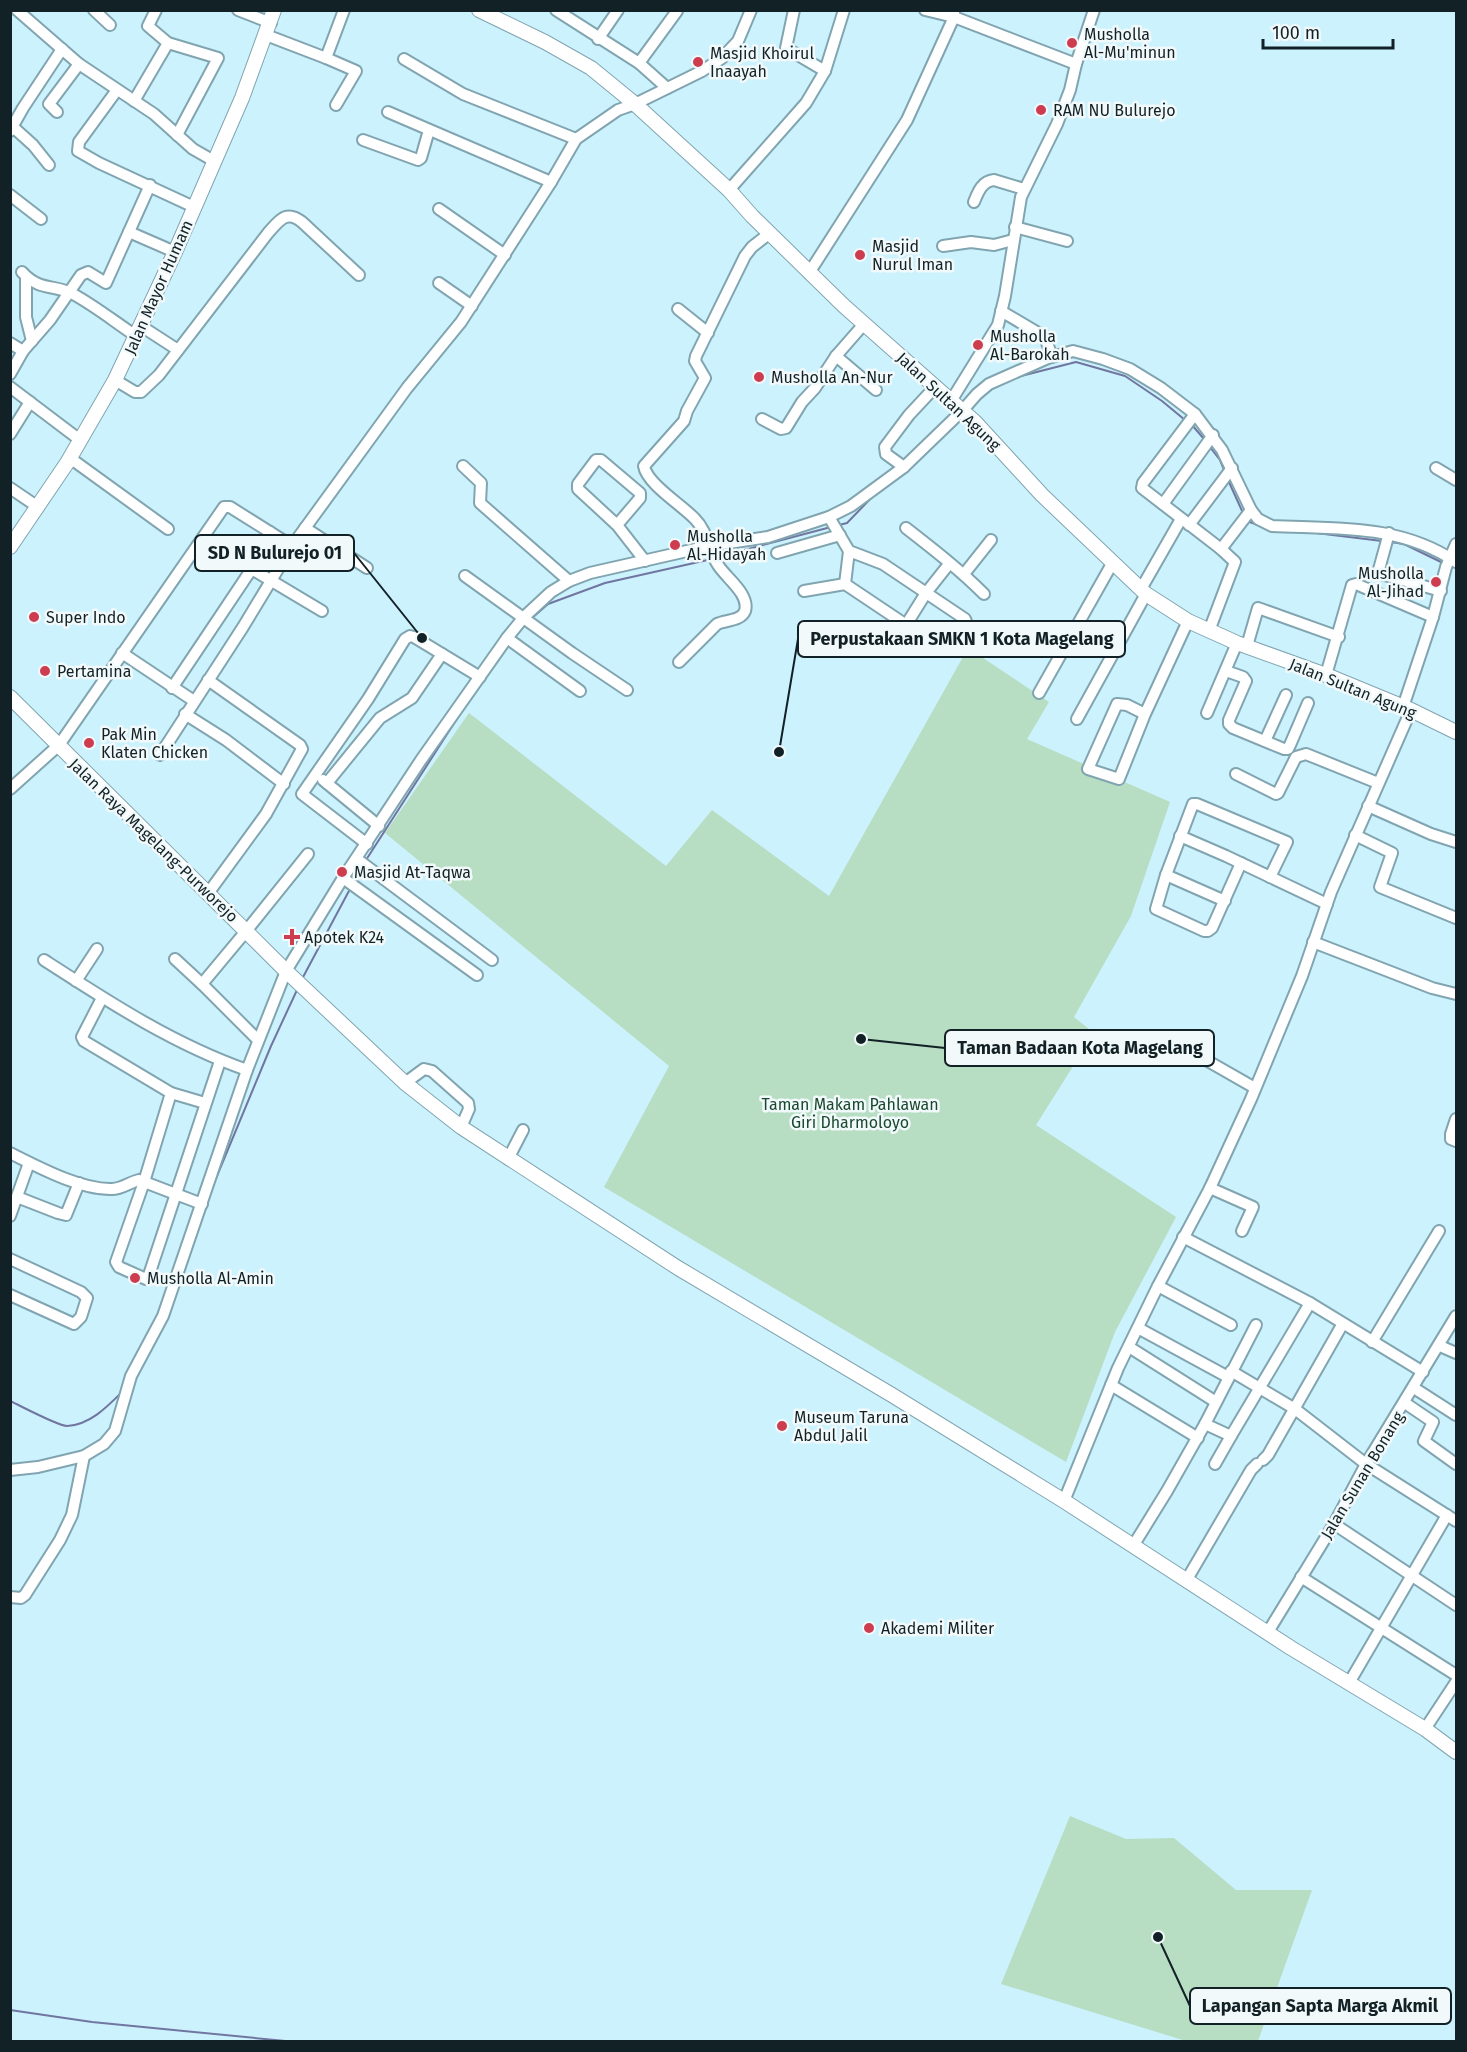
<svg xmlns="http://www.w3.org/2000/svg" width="1467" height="2052" viewBox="0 0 1467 2052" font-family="'Fira Sans',sans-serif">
	<rect width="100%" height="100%" fill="#ccf2fe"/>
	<g fill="#b7ddc3">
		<polygon points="968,648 1049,702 1027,739 1170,802 1131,916 1074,1017 1094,1033 1036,1125 1176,1217 1115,1332 1066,1462 604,1187 669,1066 385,833 469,713 666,866 712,810 829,896"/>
		<polygon points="1070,1816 1126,1839 1174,1838 1236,1890 1312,1890 1258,2041 1186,2041 1001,1984"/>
	</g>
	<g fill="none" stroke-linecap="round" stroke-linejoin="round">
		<g stroke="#7076a0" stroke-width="2">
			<polyline points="1017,377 1076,362 1125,376 1162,401 1185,420"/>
			<polyline points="1192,425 1204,439"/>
			<polyline points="1209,446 1220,460 1225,472"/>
			<polyline points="1228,480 1243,513"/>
			<polyline points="1247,521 1266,528"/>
			<polyline points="839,525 847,523 875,494"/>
			<polyline points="1316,533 1382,541"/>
			<polyline points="1391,542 1404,544 1443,563"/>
			<polyline points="718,557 831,527"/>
			<polyline points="532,618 548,604 605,583 712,559"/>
			<polyline points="366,860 460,714"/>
			<polyline points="354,881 362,868"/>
			<polyline points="302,979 350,889"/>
			<polyline points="214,1183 271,1046 297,990"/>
			<path d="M10 1401C21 1406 58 1426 67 1426 90 1425 108 1406 123 1391"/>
			<polyline points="10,2010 92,2022 296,2042"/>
		</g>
		<g stroke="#81a5b0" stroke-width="14">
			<g id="minor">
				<polyline points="17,10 79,64 154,114 193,149 214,161"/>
				<polyline points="94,10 110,25"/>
				<polyline points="156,10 148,26 168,43 218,58 177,135"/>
				<polyline points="238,10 271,23"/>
				<polyline points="556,10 639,63 667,88"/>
				<polyline points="794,10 786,48 825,71"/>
				<polyline points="925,10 954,17 1076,64"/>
				<polyline points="266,35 326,58 356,71 336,105"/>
				<polyline points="598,39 618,10"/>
				<polyline points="326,58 344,10"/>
				<polyline points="404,59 463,94 576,139"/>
				<polyline points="639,63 677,11"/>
				<polyline points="117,90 79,142 78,151 99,163 194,207"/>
				<polyline points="134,101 168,43"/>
				<polyline points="57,112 49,104 79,64"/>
				<polyline points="388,112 551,182"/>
				<polyline points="13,127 33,145 49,165"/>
				<polyline points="10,131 23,108 62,49"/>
				<polyline points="363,140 418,160 421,158 429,130"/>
				<polyline points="729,190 806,103 825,71 844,10"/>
				<polyline points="10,195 41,219"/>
				<path d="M974 202C978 192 982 181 994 180L1024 189"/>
				<polyline points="439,209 505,255"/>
				<polyline points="1015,227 1067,241"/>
				<polyline points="129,232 175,252"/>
				<polyline points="943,246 971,242 994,245 1013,240"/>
				<path d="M22 272C40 292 55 284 73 294 95 306 115 322 136 336"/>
				<polyline points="809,273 907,120 954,17 954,10"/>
				<polyline points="26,278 26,317 32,341"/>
				<polyline points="439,283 472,306"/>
				<polyline points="678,309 708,333"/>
				<polyline points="1001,311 1045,337 1052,357"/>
				<polyline points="141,326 178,350"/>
				<polyline points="10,343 23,351"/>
				<polyline points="836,356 876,390"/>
				<polyline points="10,374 23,351 50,320 81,275 88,272 106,283 150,185"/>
				<path d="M115 380 135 392H141L159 375 268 233C279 221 286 209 302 222L359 275"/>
				<polyline points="10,387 80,440"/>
				<polyline points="951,401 998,325 1005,296 1021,197 1057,124 1070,90 1076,64 1094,10"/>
				<polyline points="1195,414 1143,483 1142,488 1221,549 1235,562 1209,631"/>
				<polyline points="762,419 781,429 786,428 802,402 815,388 836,356 864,324"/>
				<polyline points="10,434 30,402"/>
				<polyline points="70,458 168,529"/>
				<polyline points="463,466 481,483 480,503 569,581"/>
				<polyline points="904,467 886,454 885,447 909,415 936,386"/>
				<polyline points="1436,468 1456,480"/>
				<polyline points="10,488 38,507"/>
				<polyline points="1163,504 1213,435"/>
				<polyline points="829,517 849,551 883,564 965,619 967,624 949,651 945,651 845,584 849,551"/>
				<polyline points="617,525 578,489 578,484 596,460 601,460 640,493 640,498 617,525 645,561"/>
				<polyline points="1189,525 1232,468"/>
				<polyline points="305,528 367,568"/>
				<path d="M906 528C933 549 960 570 984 594"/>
				<polyline points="1389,533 1378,573 1441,591"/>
				<polyline points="203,540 322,611"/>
				<polyline points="1221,549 1251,510"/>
				<polyline points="777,553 840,535"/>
				<polyline points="964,574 991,540"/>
				<polyline points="465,576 572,653 627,690"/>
				<polyline points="1141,589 1181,519"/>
				<polyline points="804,591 845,584"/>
				<polyline points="906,625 926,593 949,564"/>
				<polyline points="507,638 580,691"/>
				<polyline points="1247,646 1258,608 1339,637"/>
				<polyline points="122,653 194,701"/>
				<path d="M679 662 717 624C726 620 741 621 745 611 750 594 726 578 718 565 708 550 708 532 695 519 682 505 647 484 644 466L684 421 687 411 705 378 695 361 696 356 745 256 752 247 770 233"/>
				<polyline points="1226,671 1243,677 1246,681 1229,720 1229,724 1233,728 1284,749 1288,749 1290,745 1308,703"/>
				<polyline points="1326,675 1352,585 1356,584 1433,617"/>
				<polyline points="208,680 300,745 302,749 266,814 209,892"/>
				<polyline points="172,688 251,570 270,532"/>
				<polyline points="1039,693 1113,562"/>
				<polyline points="1403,707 1433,617 1446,567 1456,544"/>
				<polyline points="1207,713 1237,643"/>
				<polyline points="185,714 226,740 284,784"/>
				<polyline points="1145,714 1119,779 1088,769 1117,704 1127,705 1145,714 1188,621"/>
				<polyline points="1077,719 1146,594"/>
				<polyline points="1265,741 1286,695"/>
				<polyline points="160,755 243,627 292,546"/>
				<polyline points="1236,774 1276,794 1278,793 1296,757 1306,754 1378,783"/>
				<polyline points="323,780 379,826"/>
				<polyline points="327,783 380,718 412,698 442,654"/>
				<polyline points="10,789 59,745 224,507 230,507 292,546 407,388 461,322 551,182 576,139 618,110 635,104 702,71 722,58 738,41 751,10"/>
				<polyline points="1368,806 1431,834 1456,842"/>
				<polyline points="1355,835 1392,853 1380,887 1456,918"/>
				<polyline points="1180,836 1226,856 1327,904"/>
				<polyline points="367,844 302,794 368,699 405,639 410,636 414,637 480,677"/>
				<polyline points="357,859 492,960"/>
				<polyline points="1241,863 1212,928 1208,931 1204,931 1156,909 1166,875 1193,804 1197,804 1287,842 1270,877"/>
				<polyline points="1166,875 1225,901"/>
				<polyline points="343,878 477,975"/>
				<polyline points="1313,942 1432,988 1456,994"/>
				<polyline points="175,959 202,984"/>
				<path d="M44 960C109 1002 173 1044 247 1070"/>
				<polyline points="76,981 97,949"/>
				<polyline points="102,998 84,1033 82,1037 84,1041 171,1093 205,1103"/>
				<polyline points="258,1040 202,984 247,930 308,854"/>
				<polyline points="1171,1040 1255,1088"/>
				<polyline points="405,1083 424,1069 432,1071 468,1103 469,1109 461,1127"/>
				<polyline points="171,1093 144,1182 116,1262 119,1267 146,1279 149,1275 220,1061"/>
				<polyline points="1456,1119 1451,1134 1451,1139 1456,1141"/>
				<path d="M10 1153C38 1167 81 1190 112 1189 122 1189 130 1182 139 1180L202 1204"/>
				<polyline points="508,1159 523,1130"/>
				<polyline points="1210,1188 1253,1207 1242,1231"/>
				<polyline points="17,1197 58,1213 66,1215 79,1183"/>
				<polyline points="10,1216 29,1163"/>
				<polyline points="1183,1237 1310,1303 1423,1372"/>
				<polyline points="10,1259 81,1292 87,1298 81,1317 74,1324 10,1295"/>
				<polyline points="1158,1286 1231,1325"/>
				<polyline points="1138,1328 1228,1377"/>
				<polyline points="1372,1342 1439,1231"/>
				<polyline points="1440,1346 1456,1353"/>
				<polyline points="1129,1347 1216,1402"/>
				<polyline points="1231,1371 1295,1409 1366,1464 1456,1521"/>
				<polyline points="1111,1385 1198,1438"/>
				<polyline points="1414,1388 1456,1415"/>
				<polyline points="1405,1403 1433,1422 1424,1441 1456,1464"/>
				<polyline points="1205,1424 1256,1325"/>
				<polyline points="1263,1460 1268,1455 1342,1325"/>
				<polyline points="1215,1464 1231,1436"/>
				<path d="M10 1470 38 1467 84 1456 104 1444 115 1431 131 1376 163 1316 247 1070 286 971 343 878 421 760 507 638 524 617 551 592 569 581 590 573 709 546 768 537 829 517 851 506 904 467 962 411 977 394 989 384 1048 358 1073 351 1103 359 1130 369 1161 388 1195 414 1222 450 1251 510 1258 519 1272 526C1337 529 1400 524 1456 562"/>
				<polyline points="1064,1501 1118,1368 1158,1286 1210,1188 1251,1099 1302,976 1331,892 1411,710"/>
				<polyline points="1334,1524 1456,1605"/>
				<polyline points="1133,1546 1167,1491 1205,1424 1231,1436 1310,1303"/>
				<polyline points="1301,1577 1456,1675"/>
				<polyline points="1186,1581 1251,1470 1257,1464"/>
				<polyline points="10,1597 21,1598 25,1595 60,1540 72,1515 84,1456"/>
				<polyline points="1268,1632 1334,1524 1366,1464 1456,1316"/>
				<polyline points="1349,1683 1447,1515"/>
				<polyline points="1425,1729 1456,1682"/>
			</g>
		</g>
		<g stroke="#81a5b0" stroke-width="16">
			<g id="major">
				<polyline points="479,10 545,42 591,68 635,104 729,190 752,216 844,306 975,422 1042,495 1146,594 1188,621 1237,643 1326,675 1411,710 1456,732"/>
				<polyline points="10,547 67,463 115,380 175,252 242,98 274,10"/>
				<polyline points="10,697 286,971 405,1083 461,1127 678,1268 892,1395 1064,1501 1291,1648 1425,1729 1456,1752"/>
			</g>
		</g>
		<use href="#minor" stroke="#fff" stroke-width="10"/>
		<use href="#major" stroke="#fff" stroke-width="14"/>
	</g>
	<g fill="#cd3d4f" stroke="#f2f9fb" stroke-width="2">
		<circle cx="1072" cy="43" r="6"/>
		<circle cx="698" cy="62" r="6"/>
		<circle cx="1041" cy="110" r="6"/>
		<circle cx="860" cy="255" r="6"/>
		<circle cx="978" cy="345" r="6"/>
		<circle cx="759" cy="377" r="6"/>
		<circle cx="675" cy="545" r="6"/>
		<circle cx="1436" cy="582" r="6"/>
		<circle cx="34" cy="617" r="6"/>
		<circle cx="45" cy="671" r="6"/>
		<circle cx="89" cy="743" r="6"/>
		<circle cx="342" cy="872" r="6"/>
		<path d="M289 928h6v6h6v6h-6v6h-6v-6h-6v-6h6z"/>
		<circle cx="135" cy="1278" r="6"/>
		<circle cx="782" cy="1426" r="6"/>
		<circle cx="869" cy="1628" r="6"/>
	</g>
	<g text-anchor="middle" stroke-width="5" stroke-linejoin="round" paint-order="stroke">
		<g font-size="16" fill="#122125" stroke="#f2f9fb" text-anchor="start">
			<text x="1084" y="40">Musholla<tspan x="1084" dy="18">Al-Mu'minun</tspan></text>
			<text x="710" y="59">Masjid Khoirul<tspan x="710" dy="18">Inaayah</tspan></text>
			<text x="1053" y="116">RAM NU Bulurejo</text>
			<text x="872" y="252">Masjid<tspan x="872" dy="18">Nurul Iman</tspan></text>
			<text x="990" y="342">Musholla<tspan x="990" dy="18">Al-Barokah</tspan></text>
			<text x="771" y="383">Musholla An-Nur</text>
			<text x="687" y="542">Musholla<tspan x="687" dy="18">Al-Hidayah</tspan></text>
			<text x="1424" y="579" text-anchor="end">Musholla<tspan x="1424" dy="18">Al-Jihad</tspan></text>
			<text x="46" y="623">Super Indo</text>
			<text x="57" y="677">Pertamina</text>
			<text x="101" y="740">Pak Min<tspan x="101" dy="18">Klaten Chicken</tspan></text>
			<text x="354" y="878">Masjid At-Taqwa</text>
			<text x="304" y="943">Apotek K24</text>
			<text x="147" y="1284">Musholla Al-Amin</text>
			<text x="794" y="1423">Museum Taruna<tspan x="794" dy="18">Abdul Jalil</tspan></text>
			<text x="881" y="1634">Akademi Militer</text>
		</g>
		<g font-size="16" fill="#122125" stroke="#f2f9fb">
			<text transform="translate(158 287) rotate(-66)" y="6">Jalan Mayor Humam</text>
			<text transform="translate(949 401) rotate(43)" y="6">Jalan Sultan Agung</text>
			<text transform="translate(1353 688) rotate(22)" y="6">Jalan Sultan Agung</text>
			<text transform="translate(154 840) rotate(44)" y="6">Jalan Raya Magelang-Purworejo</text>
			<text transform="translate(1362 1475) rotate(-59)" y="6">Jalan Sunan Bonang</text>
		</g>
		<g font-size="16" fill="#1a482e" stroke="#f2f9fb">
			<text x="850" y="1110">Taman Makam Pahlawan<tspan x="850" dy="18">Giri Dharmoloyo</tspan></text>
		</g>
	</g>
	<path fill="none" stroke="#122125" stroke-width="2" d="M422 638L354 553M779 752L798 639M861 1039L945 1048M1158 1937L1190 2006"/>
	<g fill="#122125" stroke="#f2f9fb" stroke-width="2">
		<circle cx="422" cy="638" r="6"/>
		<circle cx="779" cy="752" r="6"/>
		<circle cx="861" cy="1039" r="6"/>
		<circle cx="1158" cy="1937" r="6"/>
	</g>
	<g fill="#f2f9fb" stroke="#122125" stroke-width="2">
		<rect x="195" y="535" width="159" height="36" rx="6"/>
		<rect x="798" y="621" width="327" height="36" rx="6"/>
		<rect x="945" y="1030" width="269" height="36" rx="6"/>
		<rect x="1190" y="1988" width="261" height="36" rx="6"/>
	</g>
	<g font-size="18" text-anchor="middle" font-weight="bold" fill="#122125">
		<text x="275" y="559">SD N Bulurejo 01</text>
		<text x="962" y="645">Perpustakaan SMKN 1 Kota Magelang</text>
		<text x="1080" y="1054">Taman Badaan Kota Magelang</text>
		<text x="1320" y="2012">Lapangan Sapta Marga Akmil</text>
	</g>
	<rect width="1467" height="2052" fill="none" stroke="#122125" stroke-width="24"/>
	<path d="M1263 39v9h130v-9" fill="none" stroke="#122125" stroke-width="3"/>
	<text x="1272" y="39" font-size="18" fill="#122125" stroke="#f2f9fb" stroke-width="4.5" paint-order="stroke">100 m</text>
</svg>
